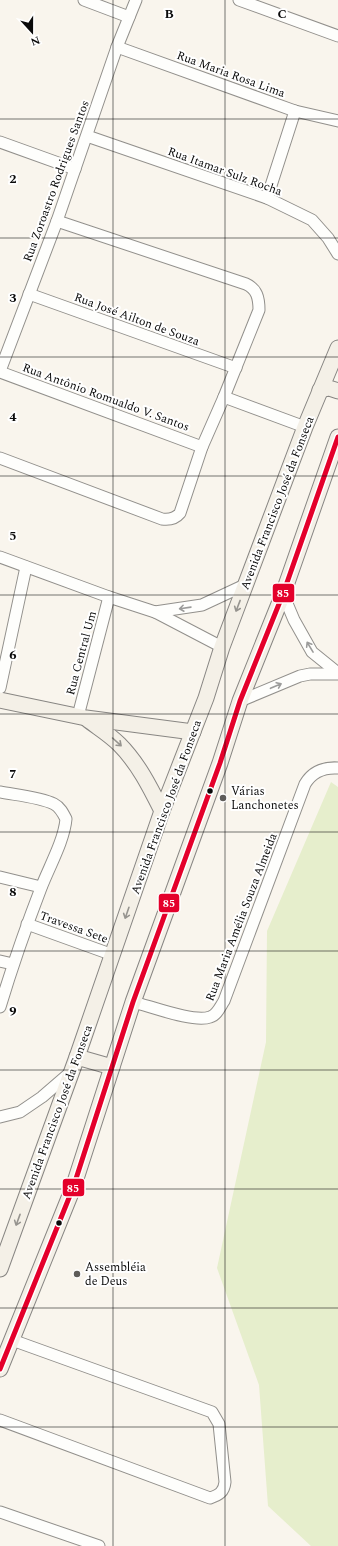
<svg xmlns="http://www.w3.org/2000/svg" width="338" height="1546" viewBox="0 0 338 1546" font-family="Spectral,serif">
	<rect width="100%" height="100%" fill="#f9f5ed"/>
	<polygon fill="#e6eecc" points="331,782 338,787 338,1546 311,1546 268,1506 259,1385 217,1268 266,1042 267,931"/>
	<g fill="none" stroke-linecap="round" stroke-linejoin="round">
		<g stroke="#92908c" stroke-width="13">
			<g id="street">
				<polyline points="84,0 129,17"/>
				<polyline points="239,0 338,36"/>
				<polyline points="117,47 295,111 338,121"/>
				<polyline points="87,136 267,198 312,220 328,238 338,254"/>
				<polyline points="0,142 75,169"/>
				<polyline points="267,198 295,111"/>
				<polyline points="29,294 236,368"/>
				<polyline points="0,371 57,221 117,47 136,0"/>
				<polyline points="0,372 202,447"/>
				<polyline points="224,397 305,427"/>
				<path d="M0 458 162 519C169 520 175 519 180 513L202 447 224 397 259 310C259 298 257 289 246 284L57 221"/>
				<polyline points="0,557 109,597 155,612 202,605 247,584"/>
				<polyline points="283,594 294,620 312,652 338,673"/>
				<polyline points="155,612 222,647"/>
				<polyline points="0,688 26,567"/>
				<polyline points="240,701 300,676 310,674 338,674"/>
				<polyline points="78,716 109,597"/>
				<path d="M0 792C16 795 40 797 54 804 60 807 63 813 66 819 64 841 49 867 41 888 26 927 12 967 0 1007"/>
				<polyline points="0,877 41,887"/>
				<polyline points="27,924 113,955"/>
				<polyline points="0,961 13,964"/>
				<path d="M133 1002C150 1006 194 1023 210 1017 217 1015 220 1007 224 1001L305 784C312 772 323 767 338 768"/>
				<polyline points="0,1117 20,1112 42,1097 71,1072"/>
				<path d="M0 1420 210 1498C219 1495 224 1492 225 1482L219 1424 212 1412 12 1340"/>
				<polyline points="0,1512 99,1546"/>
			</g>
		</g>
		<g stroke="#888683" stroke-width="17">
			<g id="secondary">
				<polyline points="320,390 329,388 338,391"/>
				<polyline points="0,700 86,718 193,732"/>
				<path d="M87 719C97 727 109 734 119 744 138 763 150 787 162 811"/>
				<polyline points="77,1057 112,1067"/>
				<polyline points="0,1269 77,1057 162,811 206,698 222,647 305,427 338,348"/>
				<polyline points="0,1369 73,1188 133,1002 220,763 240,701 283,594 338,437"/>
			</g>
		</g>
		<use href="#street" stroke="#fefefc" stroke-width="11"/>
		<use href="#secondary" stroke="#f4f0e7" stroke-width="15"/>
		<g stroke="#fff" stroke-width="8">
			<polyline id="bus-1" points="0,1369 73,1188 133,1002 220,763 240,701 283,594 338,437"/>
		</g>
		<use href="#bus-1" stroke="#e4002b" stroke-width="5"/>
	</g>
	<defs><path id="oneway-shaft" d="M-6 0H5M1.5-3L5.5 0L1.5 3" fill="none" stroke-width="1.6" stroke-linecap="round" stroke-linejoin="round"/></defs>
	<g stroke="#96948f">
		<use href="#oneway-shaft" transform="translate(238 606) rotate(111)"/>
		<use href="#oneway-shaft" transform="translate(117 742) rotate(42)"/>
		<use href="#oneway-shaft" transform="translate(127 913) rotate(109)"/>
		<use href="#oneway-shaft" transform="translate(18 1220) rotate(110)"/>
	</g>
	<g stroke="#9c9c9b">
		<use href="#oneway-shaft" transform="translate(185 608) rotate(172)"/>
		<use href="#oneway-shaft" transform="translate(310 647) rotate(-121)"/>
		<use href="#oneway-shaft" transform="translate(276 686) rotate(-23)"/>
	</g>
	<path fill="none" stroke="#0a0a0a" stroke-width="1" stroke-opacity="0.55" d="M113 0V1546M225 0V1546M0 119H338M0 238H338M0 357H338M0 476H338M0 595H338M0 714H338M0 832H338M0 951H338M0 1070H338M0 1189H338M0 1308H338M0 1427H338"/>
	<g fill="#0a0a0a" stroke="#fff" stroke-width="1.5">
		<circle cx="210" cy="791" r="3.5"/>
		<circle cx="59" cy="1223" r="3.5"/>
	</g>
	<g fill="#5e5c59" stroke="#fff" stroke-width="1.5">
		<circle cx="223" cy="798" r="4"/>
		<circle cx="77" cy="1274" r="4"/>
	</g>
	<g text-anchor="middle" stroke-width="4" stroke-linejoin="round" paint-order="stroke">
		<g font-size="12" fill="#0a0a0a" stroke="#fff">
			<text transform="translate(231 74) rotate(20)" y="4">Rua Maria Rosa Lima</text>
			<text transform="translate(225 171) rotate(20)" y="4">Rua Itamar Sulz Rocha</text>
			<text transform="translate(56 181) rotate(-70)" y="4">Rua Zoroastro Rodrigues Santos</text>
			<text transform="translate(137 319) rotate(20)" y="4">Rua José Ailton de Souza</text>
			<text transform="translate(106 397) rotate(20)" y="4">Rua Antônio Romualdo V. Santos</text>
			<text transform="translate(277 503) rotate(-69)" y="4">Avenida Francisco José da Fonseca</text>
			<text transform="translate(81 653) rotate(-75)" y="4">Rua Central Um</text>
			<text transform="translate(166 807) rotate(-70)" y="4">Avenida Francisco José da Fonseca</text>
			<text transform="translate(241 917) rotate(-69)" y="4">Rua Maria Amélia Souza Almeida</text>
			<text transform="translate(74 927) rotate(20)" y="4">Travessa Sete</text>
			<text transform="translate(57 1112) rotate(-70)" y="4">Avenida Francisco José da Fonseca</text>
		</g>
		<g font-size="12" fill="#0a0a0a" stroke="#fff" text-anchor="start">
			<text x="231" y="795">Várias<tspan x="231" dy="14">Lanchonetes</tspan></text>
			<text x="85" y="1271">Assembléia<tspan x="85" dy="14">de Deus</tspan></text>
		</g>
	</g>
	<g font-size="13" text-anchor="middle" font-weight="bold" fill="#0a0a0a" stroke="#fff" stroke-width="4" stroke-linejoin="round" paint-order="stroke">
		<text x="169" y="18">B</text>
		<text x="282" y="18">C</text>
		<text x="13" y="183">2</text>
		<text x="13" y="302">3</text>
		<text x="13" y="421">4</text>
		<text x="13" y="540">5</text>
		<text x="13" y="659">6</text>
		<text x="13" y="778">7</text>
		<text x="13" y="896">8</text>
		<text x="13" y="1015">9</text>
	</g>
	<g stroke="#fff" stroke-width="1.5">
		<rect x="272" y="583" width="23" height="20" rx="4" fill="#e4002b"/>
		<rect x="158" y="893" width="22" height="20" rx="4" fill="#e4002b"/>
		<rect x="62" y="1178" width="23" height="19" rx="4" fill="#e4002b"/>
	</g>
	<g font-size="11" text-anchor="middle" font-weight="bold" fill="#fff">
		<text x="283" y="597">85</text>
		<text x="169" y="907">85</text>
		<text x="73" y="1192">85</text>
	</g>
	<g transform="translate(32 32) rotate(159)" stroke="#ffffff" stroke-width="3" paint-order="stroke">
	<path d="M0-3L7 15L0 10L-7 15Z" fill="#0a0a0a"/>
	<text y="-6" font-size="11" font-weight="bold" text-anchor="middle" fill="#0a0a0a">N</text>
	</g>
</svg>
